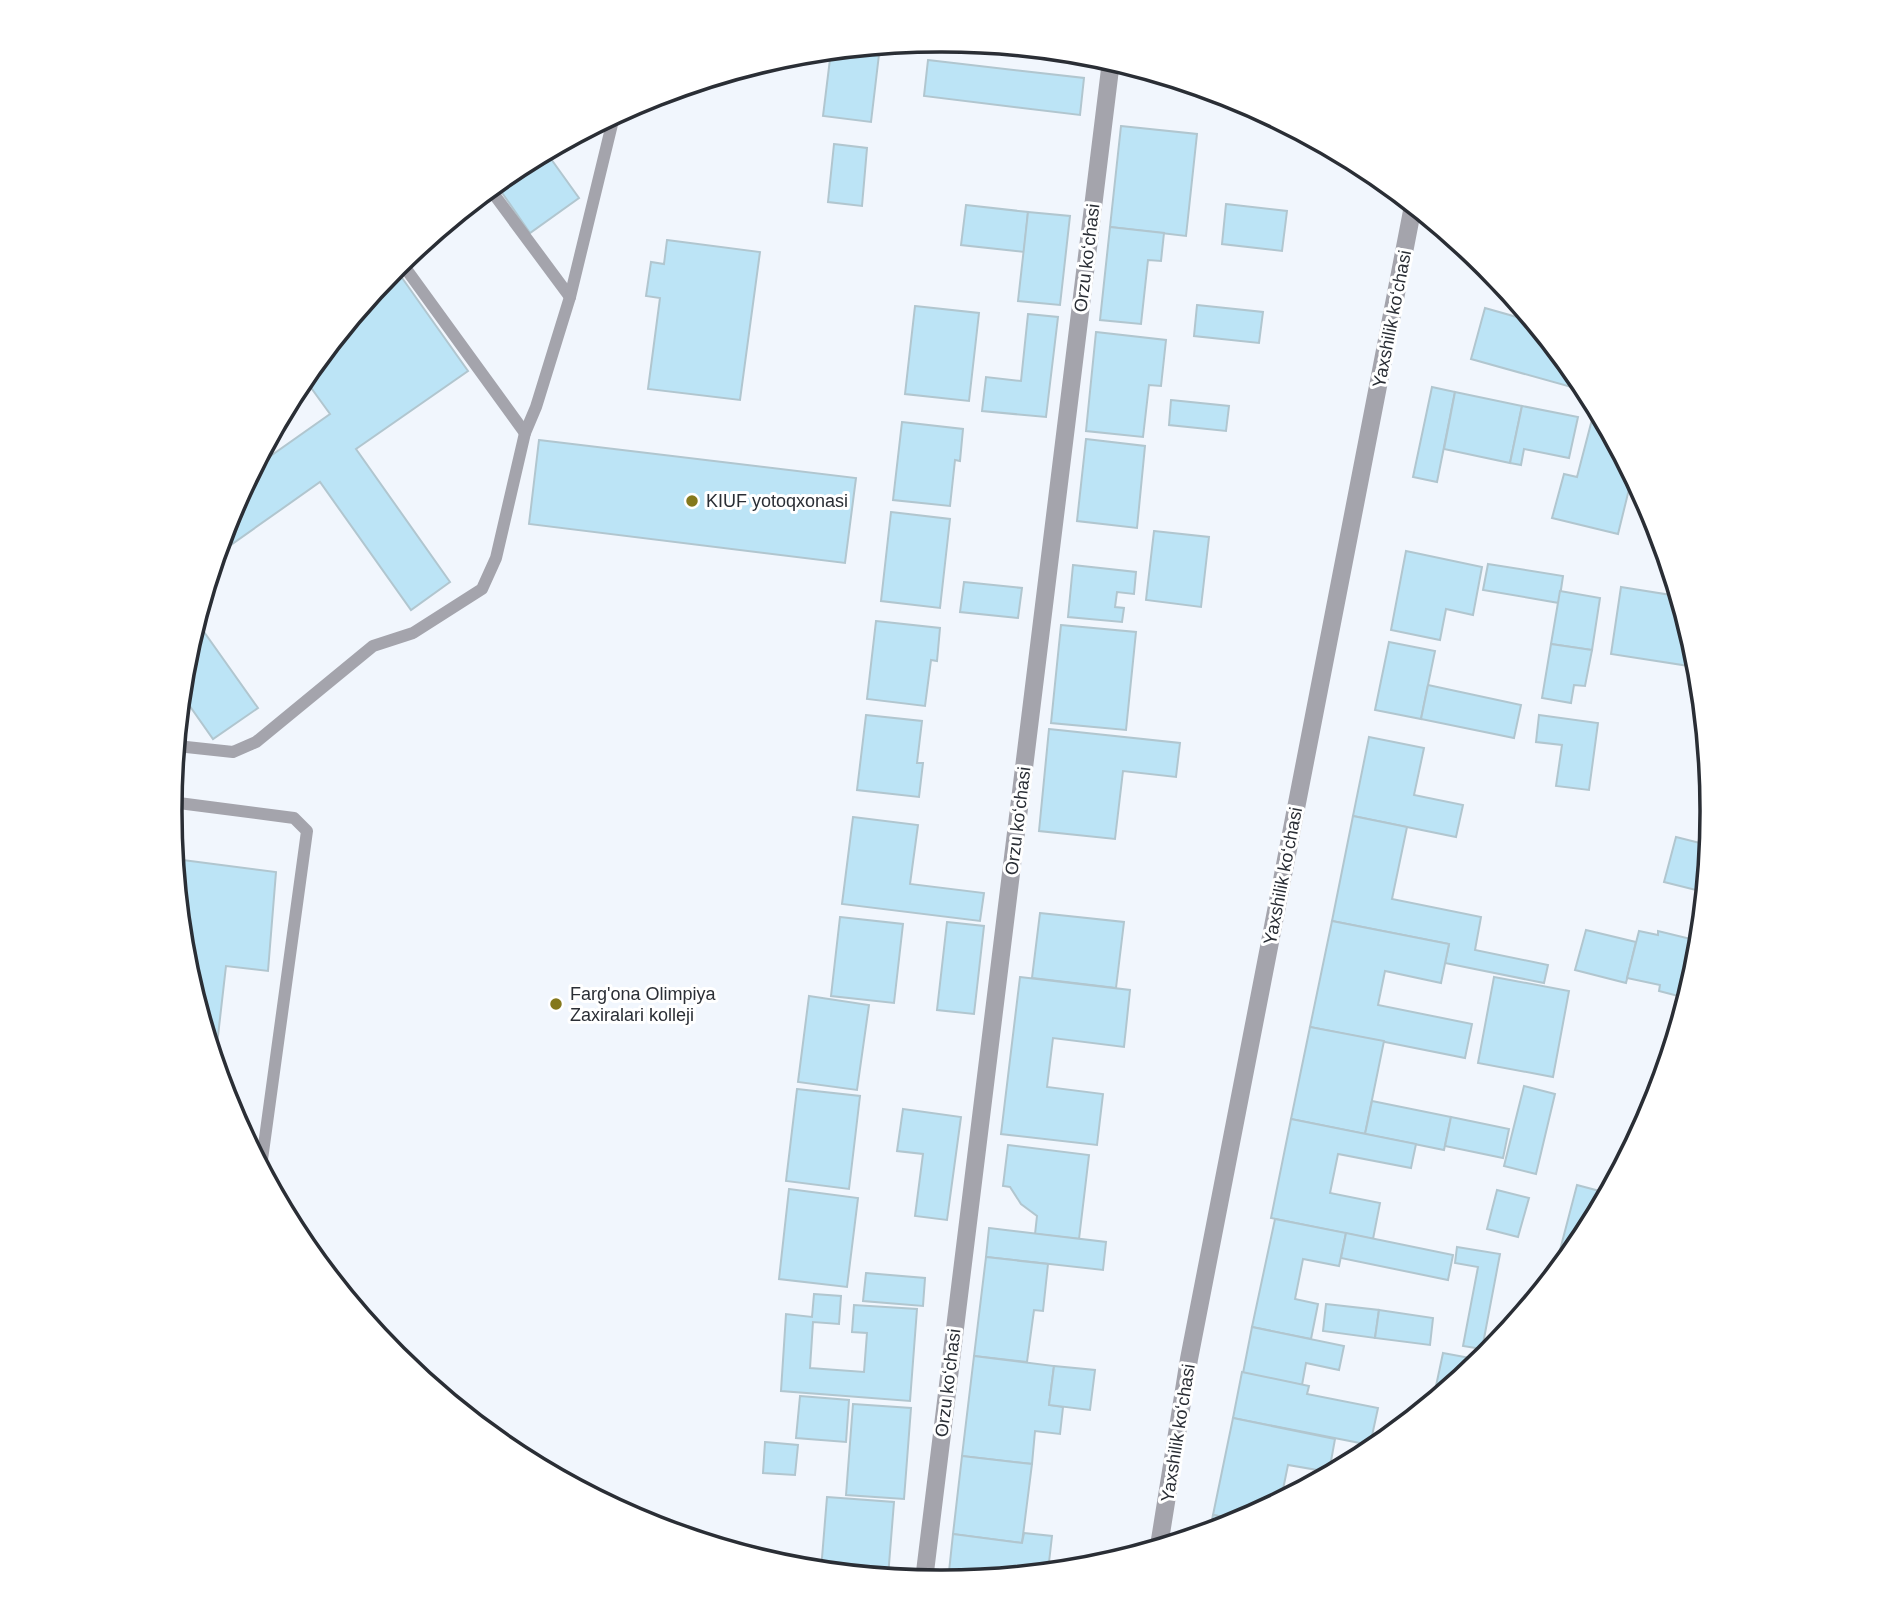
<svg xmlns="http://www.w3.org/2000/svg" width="1882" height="1622" viewBox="0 0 1882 1622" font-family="Arial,sans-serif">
	<rect width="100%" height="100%" fill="#f1f6fd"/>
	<g fill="#bce4f6" stroke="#b1c6cf" stroke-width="2">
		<polygon points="880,46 871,122 823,116 831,51"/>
		<polygon points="928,60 1084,78 1080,115 924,96"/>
		<polygon points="1121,126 1197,134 1186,236 1110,227"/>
		<polygon points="834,144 867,148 862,206 828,202"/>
		<polygon points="546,152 579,198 530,233 496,184 513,170"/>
		<polygon points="1226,204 1287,211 1282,251 1222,244"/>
		<polygon points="966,205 1028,212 1024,252 961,245"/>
		<polygon points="1028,212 1070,216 1060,305 1018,301"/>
		<polygon points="1110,227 1164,233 1161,261 1148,260 1141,324 1100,320"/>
		<polygon points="667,240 760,252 740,400 648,389 660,298 646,296 651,262 664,264"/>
		<polygon points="395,268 468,371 356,449 450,582 411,610 320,482 218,554 229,516 255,467 330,414 304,378"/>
		<polygon points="1197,305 1263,312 1259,343 1194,336"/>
		<polygon points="915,306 979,313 969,401 905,394"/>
		<polygon points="1485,308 1531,321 1582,383 1582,390 1471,359"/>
		<polygon points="1028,314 1058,317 1046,417 982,411 986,377 1021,381"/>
		<polygon points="1096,332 1166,340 1161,386 1149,385 1143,437 1086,431"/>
		<polygon points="1432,387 1455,392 1437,482 1413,477"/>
		<polygon points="1455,392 1522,406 1510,463 1444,449"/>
		<polygon points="1171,400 1229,406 1226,431 1169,425"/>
		<polygon points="1522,406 1578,417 1569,458 1524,449 1521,465 1510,463"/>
		<polygon points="1595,408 1632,477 1618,534 1552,518 1564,474 1577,477"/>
		<polygon points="902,422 963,429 960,461 955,460 950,506 893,500"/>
		<polygon points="1086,439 1145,446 1137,528 1077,521"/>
		<polygon points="539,440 856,478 845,563 529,524"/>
		<polygon points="891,512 950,519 940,608 881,601"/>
		<polygon points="1154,531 1209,537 1201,607 1146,600"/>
		<polygon points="1406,551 1482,567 1473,615 1446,609 1440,640 1391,630"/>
		<polygon points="1488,564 1563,576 1559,603 1483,590"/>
		<polygon points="1073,565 1136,572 1134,594 1117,592 1115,607 1124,608 1122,622 1068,617"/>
		<polygon points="964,582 1022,588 1018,618 960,612"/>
		<polygon points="1621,587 1677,596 1693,646 1689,666 1611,654"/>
		<polygon points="1560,591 1600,598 1592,650 1551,644"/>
		<polygon points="876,621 940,628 937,661 931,660 925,706 867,699"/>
		<polygon points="197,622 258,708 213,739 182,695 185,660"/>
		<polygon points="1061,625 1136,632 1126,730 1051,723"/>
		<polygon points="1389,642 1435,651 1421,719 1375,710"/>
		<polygon points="1551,644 1592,650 1585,686 1574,685 1571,703 1542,698"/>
		<polygon points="1696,658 1697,661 1699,681 1691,680"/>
		<polygon points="1428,685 1521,705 1514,738 1421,719"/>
		<polygon points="866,715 922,721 917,763 923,763 919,797 857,790"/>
		<polygon points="1539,715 1598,723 1589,790 1556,786 1562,745 1536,742"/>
		<polygon points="1049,729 1180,743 1176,777 1123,771 1115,839 1039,831"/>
		<polygon points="1369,737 1424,748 1414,795 1463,805 1456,837 1353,816"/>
		<polygon points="1353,816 1407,827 1392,899 1481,917 1475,950 1548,965 1544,983 1445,963 1449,944 1332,921"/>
		<polygon points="853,817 918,825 910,884 984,893 980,921 842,904"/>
		<polygon points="1676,837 1708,845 1704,892 1664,882"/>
		<polygon points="175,859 276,872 268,971 226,966 215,1062 185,961"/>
		<polygon points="1040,913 1124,922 1116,988 1032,978"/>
		<polygon points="840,917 903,924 894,1003 831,996"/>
		<polygon points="1332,921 1449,944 1441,983 1385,971 1378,1005 1472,1024 1465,1058 1310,1027"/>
		<polygon points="947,922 984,926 974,1014 937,1010"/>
		<polygon points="1586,930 1636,942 1626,983 1575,970"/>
		<polygon points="1639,931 1658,935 1658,931 1699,941 1697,962 1686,998 1659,991 1660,985 1627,978"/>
		<polygon points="1020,977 1130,990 1124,1047 1053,1038 1047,1087 1103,1094 1097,1145 1001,1134"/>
		<polygon points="1494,977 1569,991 1553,1077 1478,1063"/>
		<polygon points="809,996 869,1005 857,1090 798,1082"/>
		<polygon points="1310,1027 1384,1041 1365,1134 1291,1119"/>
		<polygon points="1524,1086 1555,1094 1536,1174 1504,1166"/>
		<polygon points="797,1089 860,1096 849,1189 786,1181"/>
		<polygon points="1372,1101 1451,1117 1444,1150 1365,1134"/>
		<polygon points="903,1109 961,1117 947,1220 915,1216 923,1154 897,1151"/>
		<polygon points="1451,1117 1509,1129 1503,1158 1445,1146"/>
		<polygon points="1291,1119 1416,1144 1411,1168 1338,1154 1330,1193 1380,1203 1373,1239 1271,1218"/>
		<polygon points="1008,1145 1089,1155 1079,1239 1035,1234 1037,1216 1021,1204 1010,1187 1003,1186"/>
		<polygon points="1577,1185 1607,1193 1582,1240 1554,1273"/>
		<polygon points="789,1189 858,1198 847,1287 779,1279"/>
		<polygon points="1497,1190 1529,1198 1518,1237 1487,1229"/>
		<polygon points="1275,1219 1346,1233 1339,1266 1303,1259 1295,1299 1318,1304 1311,1339 1252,1327"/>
		<polygon points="989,1228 1106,1242 1103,1270 986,1257"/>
		<polygon points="1346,1233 1453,1255 1448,1280 1341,1258"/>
		<polygon points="1457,1247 1500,1254 1482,1349 1463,1346 1478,1267 1455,1263"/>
		<polygon points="986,1257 1048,1264 1043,1311 1034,1310 1027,1362 974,1356"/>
		<polygon points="866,1273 925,1278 923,1306 863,1301"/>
		<polygon points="814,1294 841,1296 839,1324 813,1322 810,1368 864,1372 867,1333 852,1332 854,1305 917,1309 910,1401 781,1391 786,1314 812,1317"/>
		<polygon points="1326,1304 1379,1310 1375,1338 1323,1331"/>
		<polygon points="1379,1310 1433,1318 1430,1345 1375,1338"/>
		<polygon points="1252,1327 1344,1346 1339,1370 1306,1363 1302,1385 1243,1373"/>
		<polygon points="1443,1353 1481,1360 1447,1388 1436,1386"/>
		<polygon points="974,1356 1054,1366 1049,1405 1063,1407 1060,1434 1035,1431 1032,1464 962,1456"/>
		<polygon points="1054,1366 1095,1370 1090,1410 1049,1405"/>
		<polygon points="1242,1372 1309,1386 1307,1394 1378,1408 1370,1445 1233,1418"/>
		<polygon points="800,1396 849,1400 846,1442 796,1438"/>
		<polygon points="853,1404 911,1408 904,1499 846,1495"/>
		<polygon points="1233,1418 1335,1439 1329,1472 1288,1465 1281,1499 1241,1520 1213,1515"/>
		<polygon points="765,1442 798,1445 795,1475 763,1473"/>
		<polygon points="962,1456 1032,1464 1022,1543 953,1534"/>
		<polygon points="827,1497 894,1502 888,1577 821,1570"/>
		<polygon points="1213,1515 1241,1520 1210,1531"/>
		<polygon points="1024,1533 1052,1536 1048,1571 948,1581 953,1534 1022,1543"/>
	</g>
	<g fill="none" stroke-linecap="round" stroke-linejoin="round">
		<g stroke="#a4a4ac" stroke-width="12">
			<polyline points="490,189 570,297"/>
			<polyline points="401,262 525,433"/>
			<polyline points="177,746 233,752 256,742 373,646 413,633 482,589 496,558 525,433 536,407 570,297 614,116"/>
			<polyline points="171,802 294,818 307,831 261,1167"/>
		</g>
		<g stroke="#a4a4ac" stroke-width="18">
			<polyline points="1159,1546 1189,1359 1413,206"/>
			<polyline points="924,1580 1111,61"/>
		</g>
	</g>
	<g fill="#84781c" stroke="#fff" stroke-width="2.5">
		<circle cx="692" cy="501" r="7"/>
		<circle cx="556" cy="1004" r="7"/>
	</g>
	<g text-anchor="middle" stroke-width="6" stroke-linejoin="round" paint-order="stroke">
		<g font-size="18" fill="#2a2e35" stroke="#fff">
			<text transform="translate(1087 258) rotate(-83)" y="6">Orzu koʻchasi</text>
			<text transform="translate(1392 319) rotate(-79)" y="6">Yaxshilik koʻchasi</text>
			<text transform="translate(1018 821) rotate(-83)" y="6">Orzu koʻchasi</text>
			<text transform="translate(1283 876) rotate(-79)" y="6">Yaxshilik koʻchasi</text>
			<text transform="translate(948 1383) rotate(-83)" y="6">Orzu koʻchasi</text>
			<text transform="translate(1178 1433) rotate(-81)" y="6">Yaxshilik koʻchasi</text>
		</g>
		<g font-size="18" fill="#2a2e35" stroke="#fff" text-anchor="start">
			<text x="706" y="507">KIUF yotoqxonasi</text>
			<text x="570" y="1000">Farg'ona Olimpiya<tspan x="570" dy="21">Zaxiralari kolleji</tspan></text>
		</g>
	</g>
	<path d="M0 0H1882V1622H0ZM940 52H942A758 758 0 0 1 1700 810V812A758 758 0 0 1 942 1570H940A758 758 0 0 1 182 812V810A758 758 0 0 1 940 52Z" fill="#fff" fill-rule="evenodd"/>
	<path fill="none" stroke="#2a2e35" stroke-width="3.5" d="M940 52H942A758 758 0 0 1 1700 810V812A758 758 0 0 1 942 1570H940A758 758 0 0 1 182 812V810A758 758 0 0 1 940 52Z"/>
</svg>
